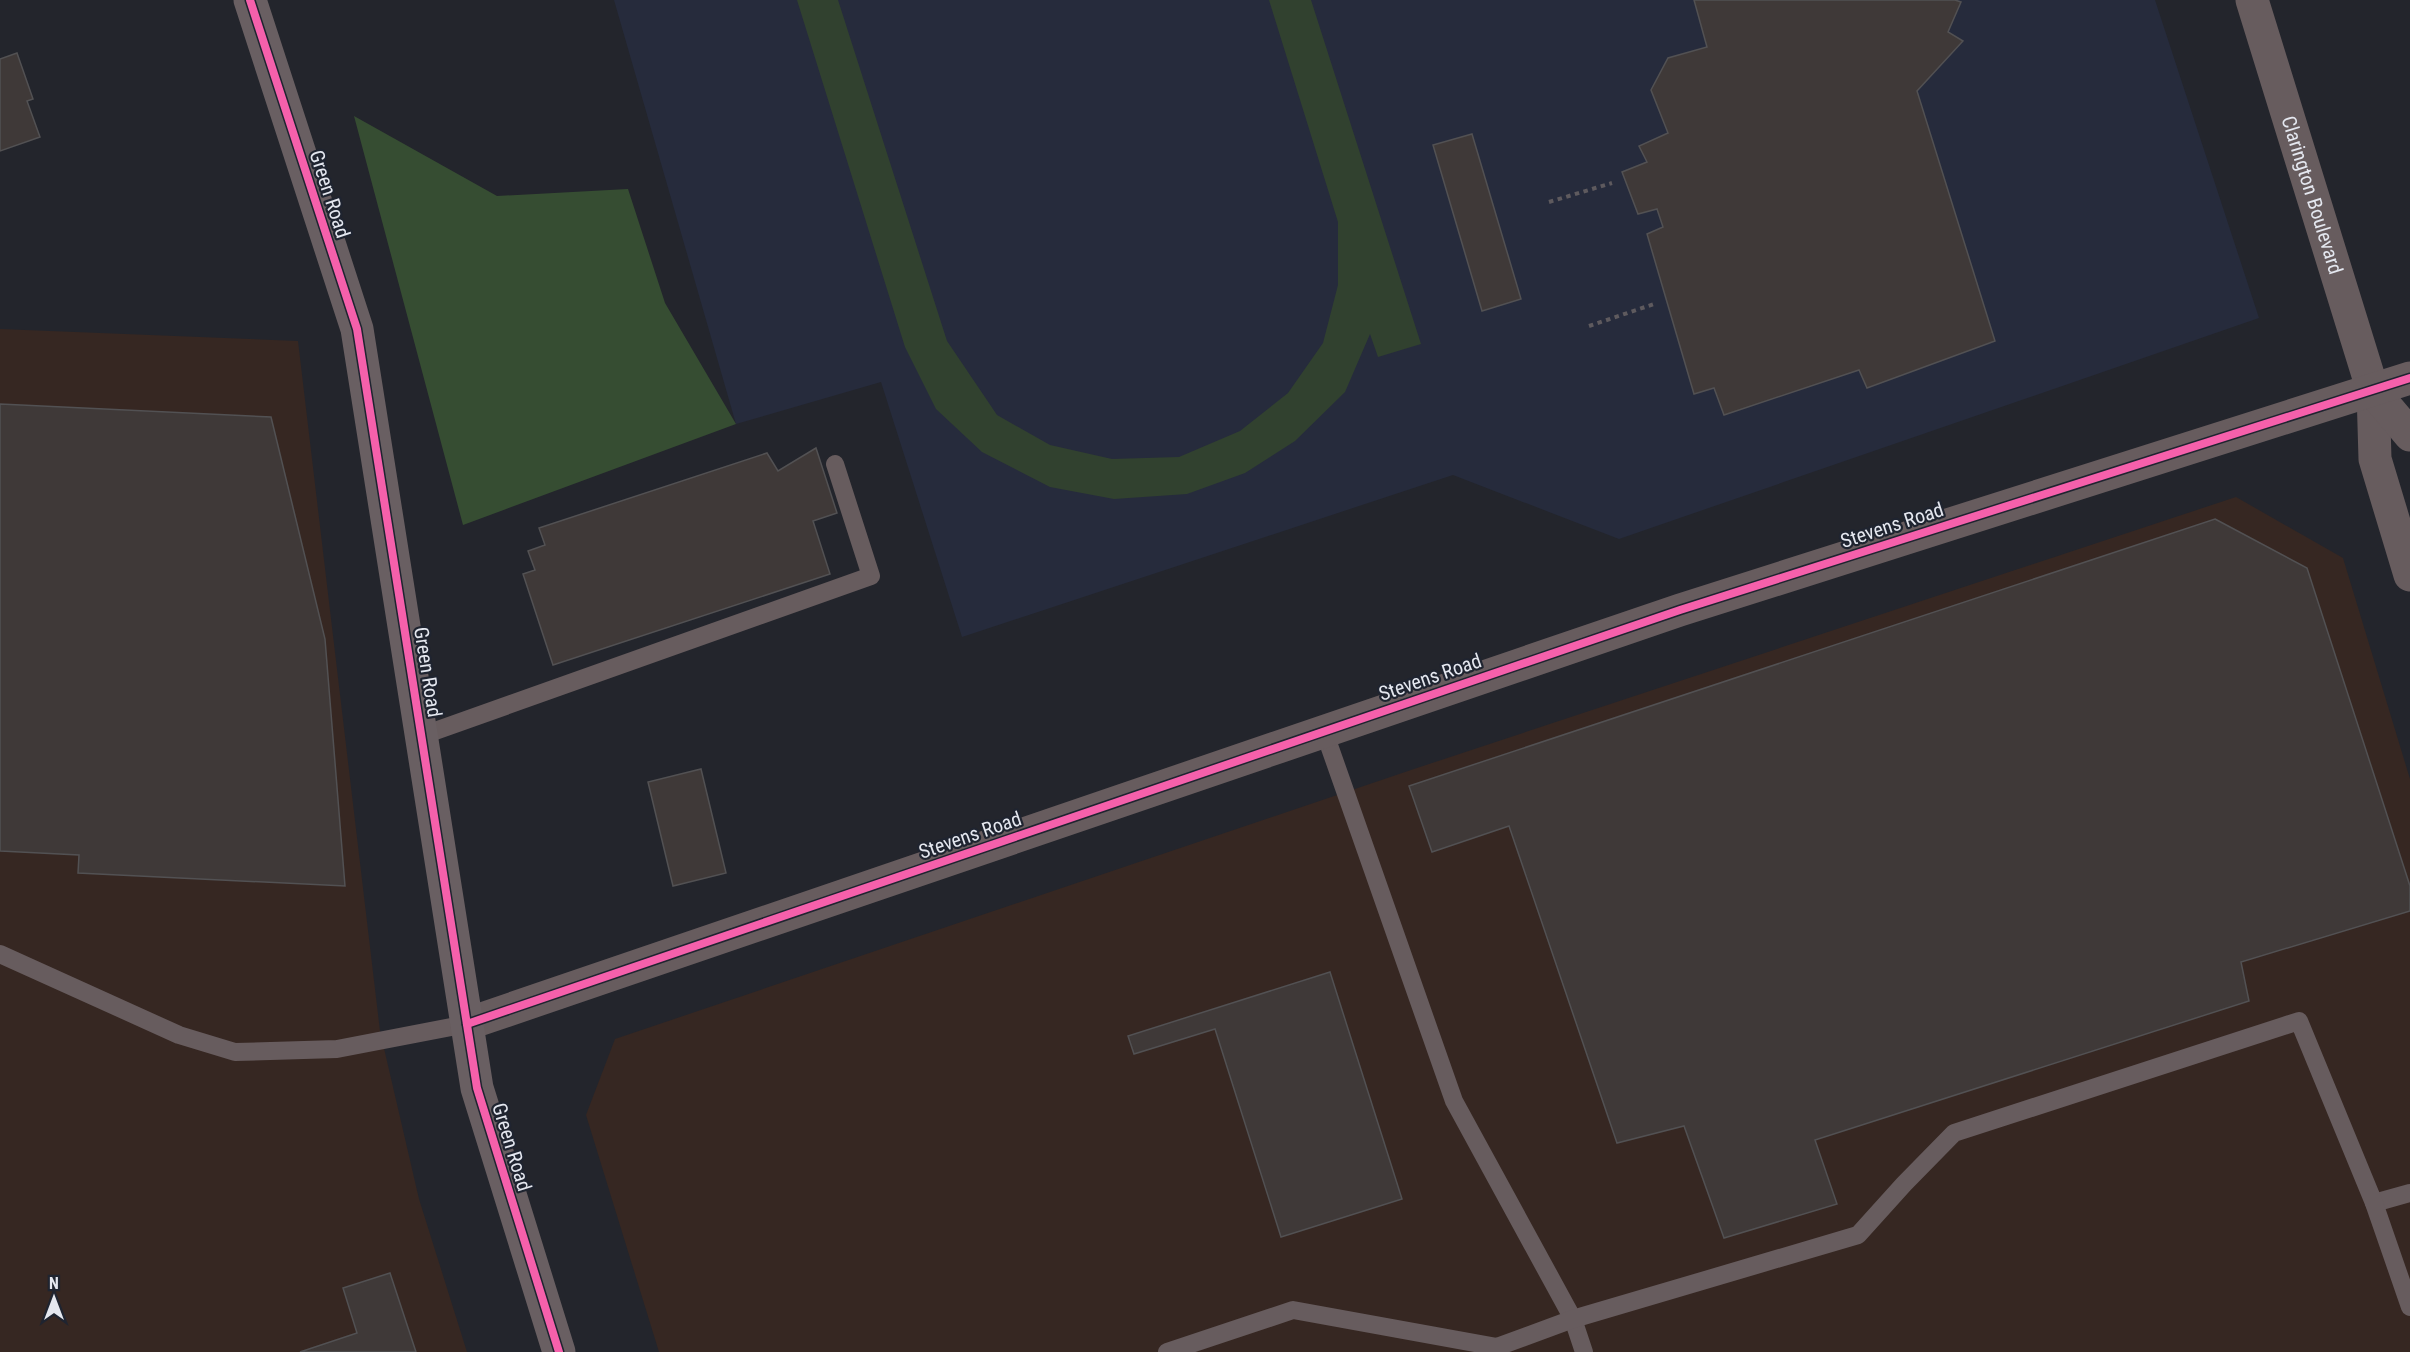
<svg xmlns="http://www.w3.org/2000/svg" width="2410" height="1352" viewBox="0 0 2410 1352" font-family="'Roboto Condensed',sans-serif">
	<rect width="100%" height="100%" fill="#23252c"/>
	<g fill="#362722">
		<polygon points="0,329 298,341 380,1031 419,1199 467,1352 0,1352"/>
		<polygon points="2236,497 2343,558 2410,779 2410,1352 659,1352 586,1115 615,1039 1411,770"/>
	</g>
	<polygon fill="#262b3c" points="614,0 2155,0 2259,318 1619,539 1453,475 962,637 881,382 736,424"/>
	<polygon fill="#31412f" points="797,0 838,0 947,341 997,415 1050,445 1112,459 1179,457 1240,431 1288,393 1323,343 1338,285 1338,222 1269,0 1311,0 1421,344 1378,357 1370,334 1345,392 1295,441 1245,473 1187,494 1114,499 1050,487 982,452 936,409 905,347"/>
	<polygon fill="#364d32" points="354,116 497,196 628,189 665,303 736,424 463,525"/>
	<g fill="#3f3938" stroke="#525153" stroke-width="1.5">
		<polygon points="1694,0 1955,0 1961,2 1948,32 1963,41 1917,91 1995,341 1867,388 1859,370 1724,415 1714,388 1694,394 1647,234 1663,227 1657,209 1638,214 1622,172 1647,162 1639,146 1668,133 1651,90 1668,58 1707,47"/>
		<polygon points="17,53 33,99 27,101 40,137 0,151 0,59"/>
		<polygon points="1472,134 1521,299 1482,311 1433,145"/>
		<polygon points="0,404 271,417 325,639 345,886 78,873 79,855 0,851"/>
		<polygon points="816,448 837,513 813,521 830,574 553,665 523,574 535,570 528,551 545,545 539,528 767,453 778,471"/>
		<polygon points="2215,519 2307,568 2410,886 2410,911 2241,962 2249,1001 1815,1140 1837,1204 1724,1238 1684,1126 1617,1143 1509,826 1432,852 1409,786"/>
		<polygon points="701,769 726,873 673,886 648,782"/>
		<polygon points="1330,972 1402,1199 1281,1237 1215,1029 1134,1054 1128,1036"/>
		<polygon points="390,1273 416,1352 300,1352 357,1333 343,1288"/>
	</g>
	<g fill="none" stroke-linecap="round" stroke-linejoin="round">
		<g stroke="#5e5a5e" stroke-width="4" stroke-dasharray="4.5 4.5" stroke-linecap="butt">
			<polyline points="1549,202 1612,183"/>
			<polyline points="1589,326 1657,303"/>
		</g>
		<g stroke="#675c5e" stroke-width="18">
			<polyline points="1324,731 1454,1101 1573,1319 1584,1352"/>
			<polyline points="421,736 871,576 835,464"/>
			<polyline points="0,954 179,1035 235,1052 337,1049 467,1024"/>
			<polyline points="2374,1203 2410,1193"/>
			<polyline points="1167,1352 1293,1310 1497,1347 1573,1319 1858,1235 1904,1184 1954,1133 2299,1021 2374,1203 2410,1307"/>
		</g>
		<g stroke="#675c5e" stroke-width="33">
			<path id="s1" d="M2252 0 2373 391 2375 459 2410 575"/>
			<polyline points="2373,391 2410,435"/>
			<polyline points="467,1024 1680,610 2410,378"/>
		</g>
		<polyline stroke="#695f62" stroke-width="33" points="250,0 357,329 477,1088 559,1352"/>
		<g stroke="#1f2430" stroke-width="11">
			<g id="cycleway">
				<polyline points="250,0 357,329 477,1088 559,1352"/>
				<polyline points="467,1024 1680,610 2410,378"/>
			</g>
		</g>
		<use href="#cycleway" stroke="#f560ab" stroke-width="8"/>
	</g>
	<g text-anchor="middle" stroke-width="4.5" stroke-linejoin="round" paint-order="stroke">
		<g font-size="20" fill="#e4e7ef" stroke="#1f2430">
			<text transform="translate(330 194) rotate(72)" y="7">Green Road</text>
			<text dy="7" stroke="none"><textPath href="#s1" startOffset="204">Clarington Boulevard</textPath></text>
			<text transform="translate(1892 525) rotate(-18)" y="7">Stevens Road</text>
			<text transform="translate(428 672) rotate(81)" y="7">Green Road</text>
			<text transform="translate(1430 677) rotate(-19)" y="7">Stevens Road</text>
			<text transform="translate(970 835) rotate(-19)" y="7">Stevens Road</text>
			<text transform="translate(512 1147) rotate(73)" y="7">Green Road</text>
		</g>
	</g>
	<g transform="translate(54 1298)" stroke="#1f2430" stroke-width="4.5" paint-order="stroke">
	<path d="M0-4.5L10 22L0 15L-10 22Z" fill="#e4e7ef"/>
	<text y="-9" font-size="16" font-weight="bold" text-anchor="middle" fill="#e4e7ef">N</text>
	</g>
</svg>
